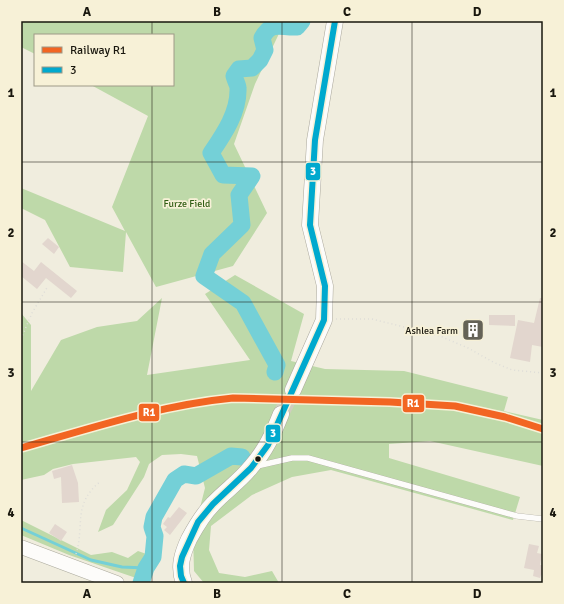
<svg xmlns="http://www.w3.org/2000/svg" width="564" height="604" viewBox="0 0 564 604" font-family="Signika,sans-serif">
	<rect width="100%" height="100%" fill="#f0edde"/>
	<g fill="#bed9a9">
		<polygon points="21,21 285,21 255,84 234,144 267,213 233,266 156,287 126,232 123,272 70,267 45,220 21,208 21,188 125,231 112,207 148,116 91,85 173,85 173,35 35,35 35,54 21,47"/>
		<polygon points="235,275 304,314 291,361 325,369 404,371 508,397 504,411 543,420 543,466 430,441 389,444 389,458 520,497 513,520 331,470 292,477 252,495 211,526 209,550 219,573 245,577 272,571 279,583 204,583 194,571 193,535 205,488 197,456 181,454 162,455 149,464 144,477 113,525 98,532 106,510 127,490 140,462 136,457 73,464 53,469 44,475 21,480 21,313 31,325 31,391 61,340 97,327 137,321 162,298 147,375 250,360 205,294"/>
		<polygon points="21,520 91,555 112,552 128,558 138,551 152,556 142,576 139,579 69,555 21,535"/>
	</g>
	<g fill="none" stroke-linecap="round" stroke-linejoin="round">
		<polyline stroke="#74d0d7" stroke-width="3" points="21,528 91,560 122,567 146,568"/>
		<g stroke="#74d0d7" stroke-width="17">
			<path d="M275 372 277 365 243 303 204 276 212 254 242 225 239 195 252 176 223 175 211 153C224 134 239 112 238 88 238 85 235 80 234 76L239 69 252 68 260 60 265 50 262 38C272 20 280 28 297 27L302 21"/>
			<polyline points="141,583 146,568 153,557 155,536 152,527 154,517 175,480 184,474 196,476 231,456 242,457"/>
		</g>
	</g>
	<g fill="#e2d6ce">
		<polygon points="48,238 59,247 54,254 42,244"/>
		<polygon points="21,261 34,271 41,262 77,291 71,298 46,278 37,289 21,276"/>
		<polygon points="540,298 543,298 543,347 532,345 530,362 510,358 518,320 534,323"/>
		<polygon points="489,315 515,315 515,326 489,325"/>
		<polygon points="465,323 483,326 482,336 464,333"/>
		<polygon points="72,465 78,483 79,502 62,503 61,477 54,479 52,471"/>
		<polygon points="179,507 187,513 170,535 164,530 167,527 163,524 168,517 170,518"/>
		<polygon points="55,524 67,532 61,541 49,533"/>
		<polygon points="529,544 539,546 537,553 542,554 540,565 543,565 543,575 541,575 540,578 533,576 534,570 524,568"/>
	</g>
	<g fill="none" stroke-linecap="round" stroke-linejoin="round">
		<polyline stroke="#d0cdbf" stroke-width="16" stroke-dasharray="16 8" stroke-linecap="butt" points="281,414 293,390"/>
		<g stroke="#aba89d" stroke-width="6">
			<polyline id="service" points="257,466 292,458 308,458 517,516 543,519"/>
		</g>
		<g stroke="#aba89d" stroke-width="15">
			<polyline id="tertiary" points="21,547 117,583"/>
		</g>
		<g stroke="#aba89d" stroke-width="17">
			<g id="secondary">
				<polyline points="293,390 324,320 325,286 310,225 315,140 335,21"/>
				<path d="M184 583C178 567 182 554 189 539 196 526 203 514 213 504 225 491 240 481 251 467 266 450 273 434 281 414"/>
			</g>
		</g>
		<g stroke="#deddd8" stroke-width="1.5" stroke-dasharray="1 3" stroke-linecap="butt">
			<polyline points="336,319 372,319 440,336 468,348 493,362 512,370 543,373"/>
			<polyline points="21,339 32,313 48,286"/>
			<path d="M76 554C85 525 72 504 101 481"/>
		</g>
		<use href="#service" stroke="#fdfcfa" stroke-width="5.5"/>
		<use href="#tertiary" stroke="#fdfcfa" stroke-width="14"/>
		<use href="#secondary" stroke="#fdfcfa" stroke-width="16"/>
		<g stroke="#f7f1d7" stroke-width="9">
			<polyline id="bus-1" points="184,583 181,576 180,566 182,557 198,522 213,504 251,468 268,445 324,320 325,286 310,225 315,140 335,21"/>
		</g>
		<use href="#bus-1" stroke="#00a9ce" stroke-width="6"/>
		<g stroke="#f7f1d7" stroke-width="10">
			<path id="rail-1" d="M21 448C91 428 161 405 233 398L390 402 455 406 505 417 543 429"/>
		</g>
		<use href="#rail-1" stroke="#f26522" stroke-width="7"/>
	</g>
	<path fill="none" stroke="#19170e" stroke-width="1" stroke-opacity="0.55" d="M152 21V35M282 21V583M412 21V583M152 85V583M21 162H543M21 302H543M21 442H543"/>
	<defs>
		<g id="building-square" transform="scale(1.15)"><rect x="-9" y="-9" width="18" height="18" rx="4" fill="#646257" stroke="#f7f1d7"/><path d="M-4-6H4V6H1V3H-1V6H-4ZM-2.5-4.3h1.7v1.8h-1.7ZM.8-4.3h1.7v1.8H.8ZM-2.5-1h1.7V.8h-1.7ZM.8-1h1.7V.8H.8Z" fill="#fff"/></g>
	</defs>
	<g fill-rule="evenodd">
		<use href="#building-square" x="473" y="330"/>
	</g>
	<circle fill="#19170e" stroke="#f7f1d7" stroke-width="1.5" cx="258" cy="459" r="3.5"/>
	<g text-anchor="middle" stroke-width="3.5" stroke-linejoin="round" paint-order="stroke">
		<g font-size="10" fill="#305d13" stroke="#f7f1d7">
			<text x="187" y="207">Furze Field</text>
		</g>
		<g font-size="10" fill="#19170e" stroke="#f7f1d7" text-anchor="end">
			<text x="458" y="334">Ashlea Farm</text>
		</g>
	</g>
	<g stroke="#f7f1d7" stroke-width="1.5">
		<rect x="305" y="162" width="16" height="19" rx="4" fill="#00a9ce"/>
		<rect x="402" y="394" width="23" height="19" rx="4" fill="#f26522"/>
		<rect x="138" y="403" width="22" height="19" rx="4" fill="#f26522"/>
		<rect x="265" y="424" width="16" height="19" rx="4" fill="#00a9ce"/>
	</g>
	<g font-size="11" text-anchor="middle" font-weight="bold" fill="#fff">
		<text x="313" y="175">3</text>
		<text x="413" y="407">R1</text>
		<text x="149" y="416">R1</text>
		<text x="273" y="437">3</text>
	</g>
	<rect width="564" height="604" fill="none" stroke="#f7f1d7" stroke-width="44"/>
	<rect x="34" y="34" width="140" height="52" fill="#f7f1d7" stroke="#9e9a87"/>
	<rect x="42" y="47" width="20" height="6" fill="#f26522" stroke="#9e9a87"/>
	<text x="70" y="54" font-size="12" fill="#19170e">Railway R1</text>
	<rect x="42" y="67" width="20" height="6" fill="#00a9ce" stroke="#9e9a87"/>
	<text x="70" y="74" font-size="12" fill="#19170e">3</text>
	<rect x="22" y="22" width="520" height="560" fill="none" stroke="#19170e" stroke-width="1.5"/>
	<g font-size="13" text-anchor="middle" font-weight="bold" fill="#19170e">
		<text x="87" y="16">A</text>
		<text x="217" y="16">B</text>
		<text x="347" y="16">C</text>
		<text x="477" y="16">D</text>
		<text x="11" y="97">1</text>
		<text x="553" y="97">1</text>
		<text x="11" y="237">2</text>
		<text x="553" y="237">2</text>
		<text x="11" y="377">3</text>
		<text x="553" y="377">3</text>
		<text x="11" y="517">4</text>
		<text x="553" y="517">4</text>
		<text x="87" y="598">A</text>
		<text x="217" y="598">B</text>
		<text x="347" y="598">C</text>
		<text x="477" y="598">D</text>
	</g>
</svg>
